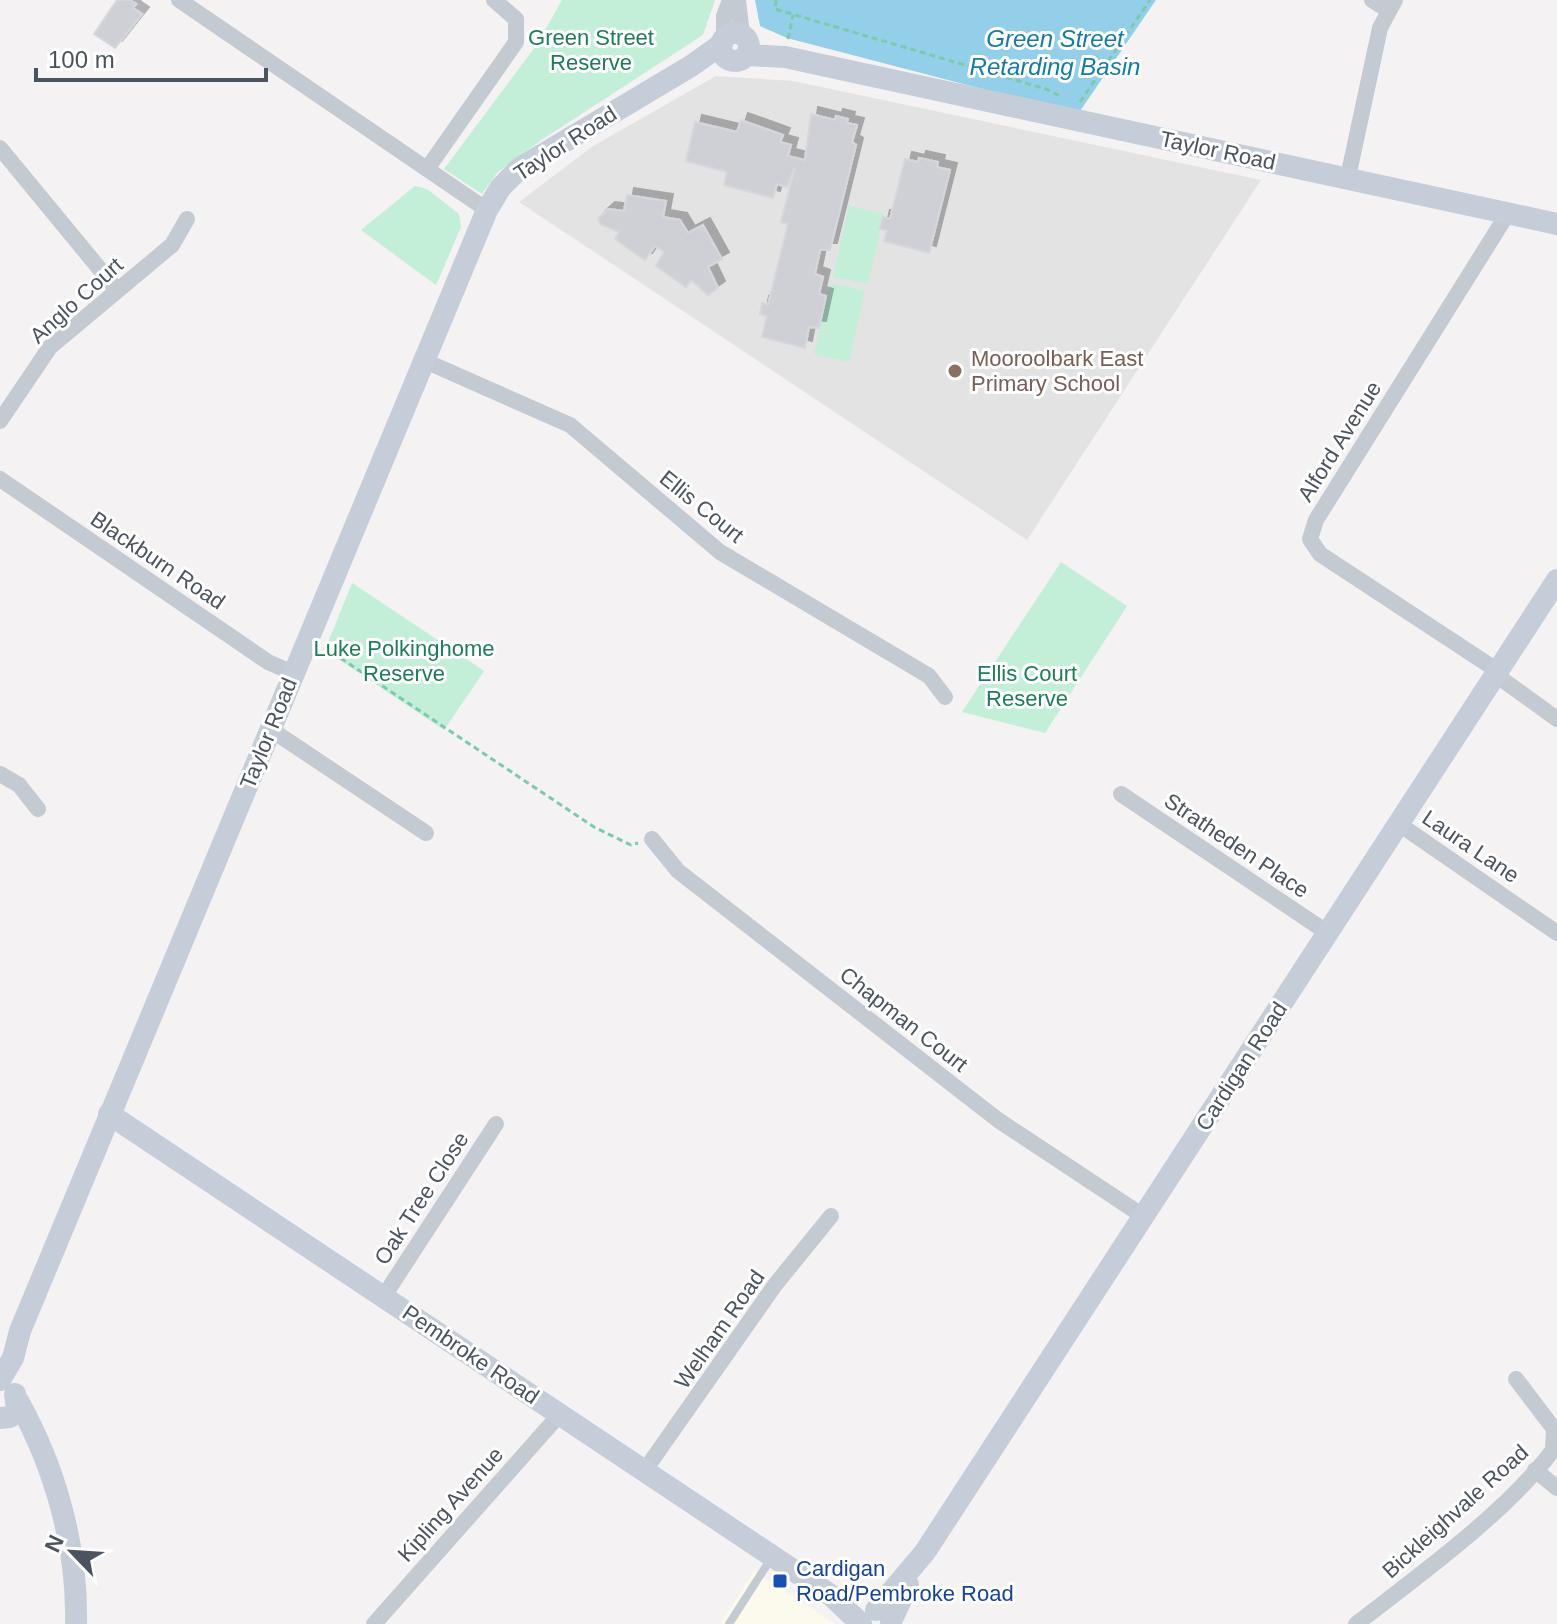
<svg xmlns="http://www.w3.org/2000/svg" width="1557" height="1624" viewBox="0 0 1557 1624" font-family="Helvetica,sans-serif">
	<defs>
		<filter id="shadow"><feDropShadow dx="7" dy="-7" stdDeviation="0" flood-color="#0004"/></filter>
	</defs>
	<rect width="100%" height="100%" fill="#f4f2f2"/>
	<polygon fill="#fcf9ed" points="754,1571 835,1624 720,1624"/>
	<polygon fill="#e4e3e3" points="716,76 793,81 1261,180 1027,540 519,202 593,146"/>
	<g fill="#c3eed8">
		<polygon points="562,0 715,0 703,35 543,139 497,173 482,194 444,169 538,43"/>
		<polygon points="415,186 427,189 459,214 461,227 436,285 361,230"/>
		<polygon points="849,206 884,214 868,284 833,277"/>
		<polygon points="830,283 865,291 849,362 814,354"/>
		<polygon points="1061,562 1127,606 1045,733 962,712"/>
		<polygon points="352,583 484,671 444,730 325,650"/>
	</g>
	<polygon fill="#93cfe8" points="755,0 1156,0 1078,114 787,38 760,26"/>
	<g fill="#cfd0d5" stroke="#d6d7dc" stroke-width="2" filter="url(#shadow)">
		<polygon points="117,0 130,0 136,4 133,8 142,14 115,48 94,34"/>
		<polygon points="811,114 835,120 836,116 848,119 847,123 857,125 852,142 856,145 830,250 820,250 815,274 823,277 819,294 826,296 819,328 809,327 805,348 762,337 767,316 760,314 762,303 768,305 788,224 781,222 795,167 787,187 777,184 773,198 724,185 727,172 686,161 695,122 737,132 741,120 783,135 780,142 791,145 788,156 805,160"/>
		<polygon points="919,158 938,162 937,167 950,170 929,253 884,241 887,230 880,229 883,217 890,219 905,159 918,162"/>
		<polygon points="627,195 666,201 663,217 680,220 688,233 703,225 722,259 708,267 718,288 708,295 691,280 686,287 656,266 664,252 655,246 645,260 615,239 619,232 600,224 598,218 608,209 624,211"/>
	</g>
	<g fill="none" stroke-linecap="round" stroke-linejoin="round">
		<g stroke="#7dcaab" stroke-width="3" stroke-dasharray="6 4" stroke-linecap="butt">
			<polyline points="776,0 775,9 1046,89 1060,96"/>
			<polyline points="788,39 793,15"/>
			<polyline points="1080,102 1150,0"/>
			<polyline points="324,647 594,827 631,845 638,843"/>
		</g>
		<polyline stroke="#c3cad2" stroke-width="8" points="729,1624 772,1557"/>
		<g stroke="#c3cad2" stroke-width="16">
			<polyline points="179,0 487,210"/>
			<polyline points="738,0 742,35"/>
			<polyline points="1372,0 1388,10"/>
			<polyline points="724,39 724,16 730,0"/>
			<polyline points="0,148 117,290"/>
			<polyline points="427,169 516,42 516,19 494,0"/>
			<polyline points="1348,177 1380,28 1395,0"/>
			<polyline points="425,361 570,425 720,552 929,676 945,697"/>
			<polyline points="0,421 50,347 172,245 187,219"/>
			<polyline points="0,479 268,662 293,673"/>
			<polyline points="1498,671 1320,554 1310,539 1316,520 1508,213"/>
			<polyline points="1496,675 1557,719"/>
			<polyline points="270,729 426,833"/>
			<polyline points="0,774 19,785 38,809"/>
			<polyline points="1121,794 1328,933"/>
			<polyline points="1399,824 1557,933"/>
			<polyline points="652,839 678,871 998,1120 1143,1216"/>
			<polyline points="384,1296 496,1124"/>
			<polyline points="645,1470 775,1285 831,1216"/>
			<polyline points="1535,1470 1557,1488"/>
			<polyline points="374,1624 560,1414"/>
			<path d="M1356 1624C1417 1577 1507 1512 1553 1450L1554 1429 1516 1379"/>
		</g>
		<g stroke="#c5cdd9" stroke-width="22">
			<circle cx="735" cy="47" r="14"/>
			<polyline points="747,55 785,57 1557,224"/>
			<polyline points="109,1114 832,1596 861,1624"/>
			<polyline points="0,1380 13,1358 20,1331 487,210 501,187 520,168 691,66 722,44"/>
			<path d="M18 1401C55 1467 78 1548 76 1624"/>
			<polyline points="0,1418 10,1417 17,1410 15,1394"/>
			<polyline points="876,1610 925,1552 1557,580"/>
			<polyline points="891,1621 908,1585"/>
		</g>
	</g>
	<circle fill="#8d6e63" stroke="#fff" stroke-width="3" cx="955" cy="371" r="8"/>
	<rect fill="#1a4fb4" stroke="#fff" stroke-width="3" x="772" y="1573" width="16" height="16" rx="4"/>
	<g text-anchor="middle" stroke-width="6" stroke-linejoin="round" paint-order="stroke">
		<g font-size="22" fill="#1d7e56" stroke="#fff">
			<text x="591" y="45">Green Street<tspan x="591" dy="25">Reserve</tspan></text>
			<text x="404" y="656">Luke Polkinghome<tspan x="404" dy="25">Reserve</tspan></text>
			<text x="1027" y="681">Ellis Court<tspan x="1027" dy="25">Reserve</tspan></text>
		</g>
		<g font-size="22" fill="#4a535e" stroke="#fff">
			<text transform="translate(565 143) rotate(-33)" y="8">Taylor Road</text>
			<text transform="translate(1218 150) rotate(12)" y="8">Taylor Road</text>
			<text transform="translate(76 300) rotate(-42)" y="8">Anglo Court</text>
			<text transform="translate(1339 441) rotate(-58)" y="8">Alford Avenue</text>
			<text transform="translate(702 506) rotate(39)" y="8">Ellis Court</text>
			<text transform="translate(158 560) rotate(34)" y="8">Blackburn Road</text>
			<text transform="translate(268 733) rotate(-68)" y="8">Taylor Road</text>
			<text transform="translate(1237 845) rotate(34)" y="8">Stratheden Place</text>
			<text transform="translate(1471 846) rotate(34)" y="8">Laura Lane</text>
			<text transform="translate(904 1019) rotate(38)" y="8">Chapman Court</text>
			<text transform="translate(1241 1066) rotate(-57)" y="8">Cardigan Road</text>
			<text transform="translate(421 1198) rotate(-57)" y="8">Oak Tree Close</text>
			<text transform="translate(719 1329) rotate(-55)" y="8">Welham Road</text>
			<text transform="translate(471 1354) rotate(34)" y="8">Pembroke Road</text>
			<text transform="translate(450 1504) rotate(-48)" y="8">Kipling Avenue</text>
			<text transform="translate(1455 1511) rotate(-42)" y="8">Bickleighvale Road</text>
		</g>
		<g font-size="22" fill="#785e54" stroke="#fff" text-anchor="start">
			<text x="971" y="366">Mooroolbark East<tspan x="971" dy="25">Primary School</tspan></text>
		</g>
		<g font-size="22" fill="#164399" stroke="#fff" text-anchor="start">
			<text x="796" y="1576">Cardigan<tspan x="796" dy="25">Road/Pembroke Road</tspan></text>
		</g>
		<g font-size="24" font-style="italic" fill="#147ba7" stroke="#fff">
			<text x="1055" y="47">Green Street<tspan x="1055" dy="28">Retarding Basin</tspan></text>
		</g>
	</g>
	<g transform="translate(72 1552) rotate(295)" stroke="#ffffff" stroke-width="6" paint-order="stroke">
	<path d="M0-6L14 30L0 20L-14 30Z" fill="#4a535e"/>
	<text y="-12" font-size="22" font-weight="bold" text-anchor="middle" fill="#4a535e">N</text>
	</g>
	<path d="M36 68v12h230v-12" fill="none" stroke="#4a535e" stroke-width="4"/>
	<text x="48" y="68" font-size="24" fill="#4a535e" stroke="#ffffff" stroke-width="6" paint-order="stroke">100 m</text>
</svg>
